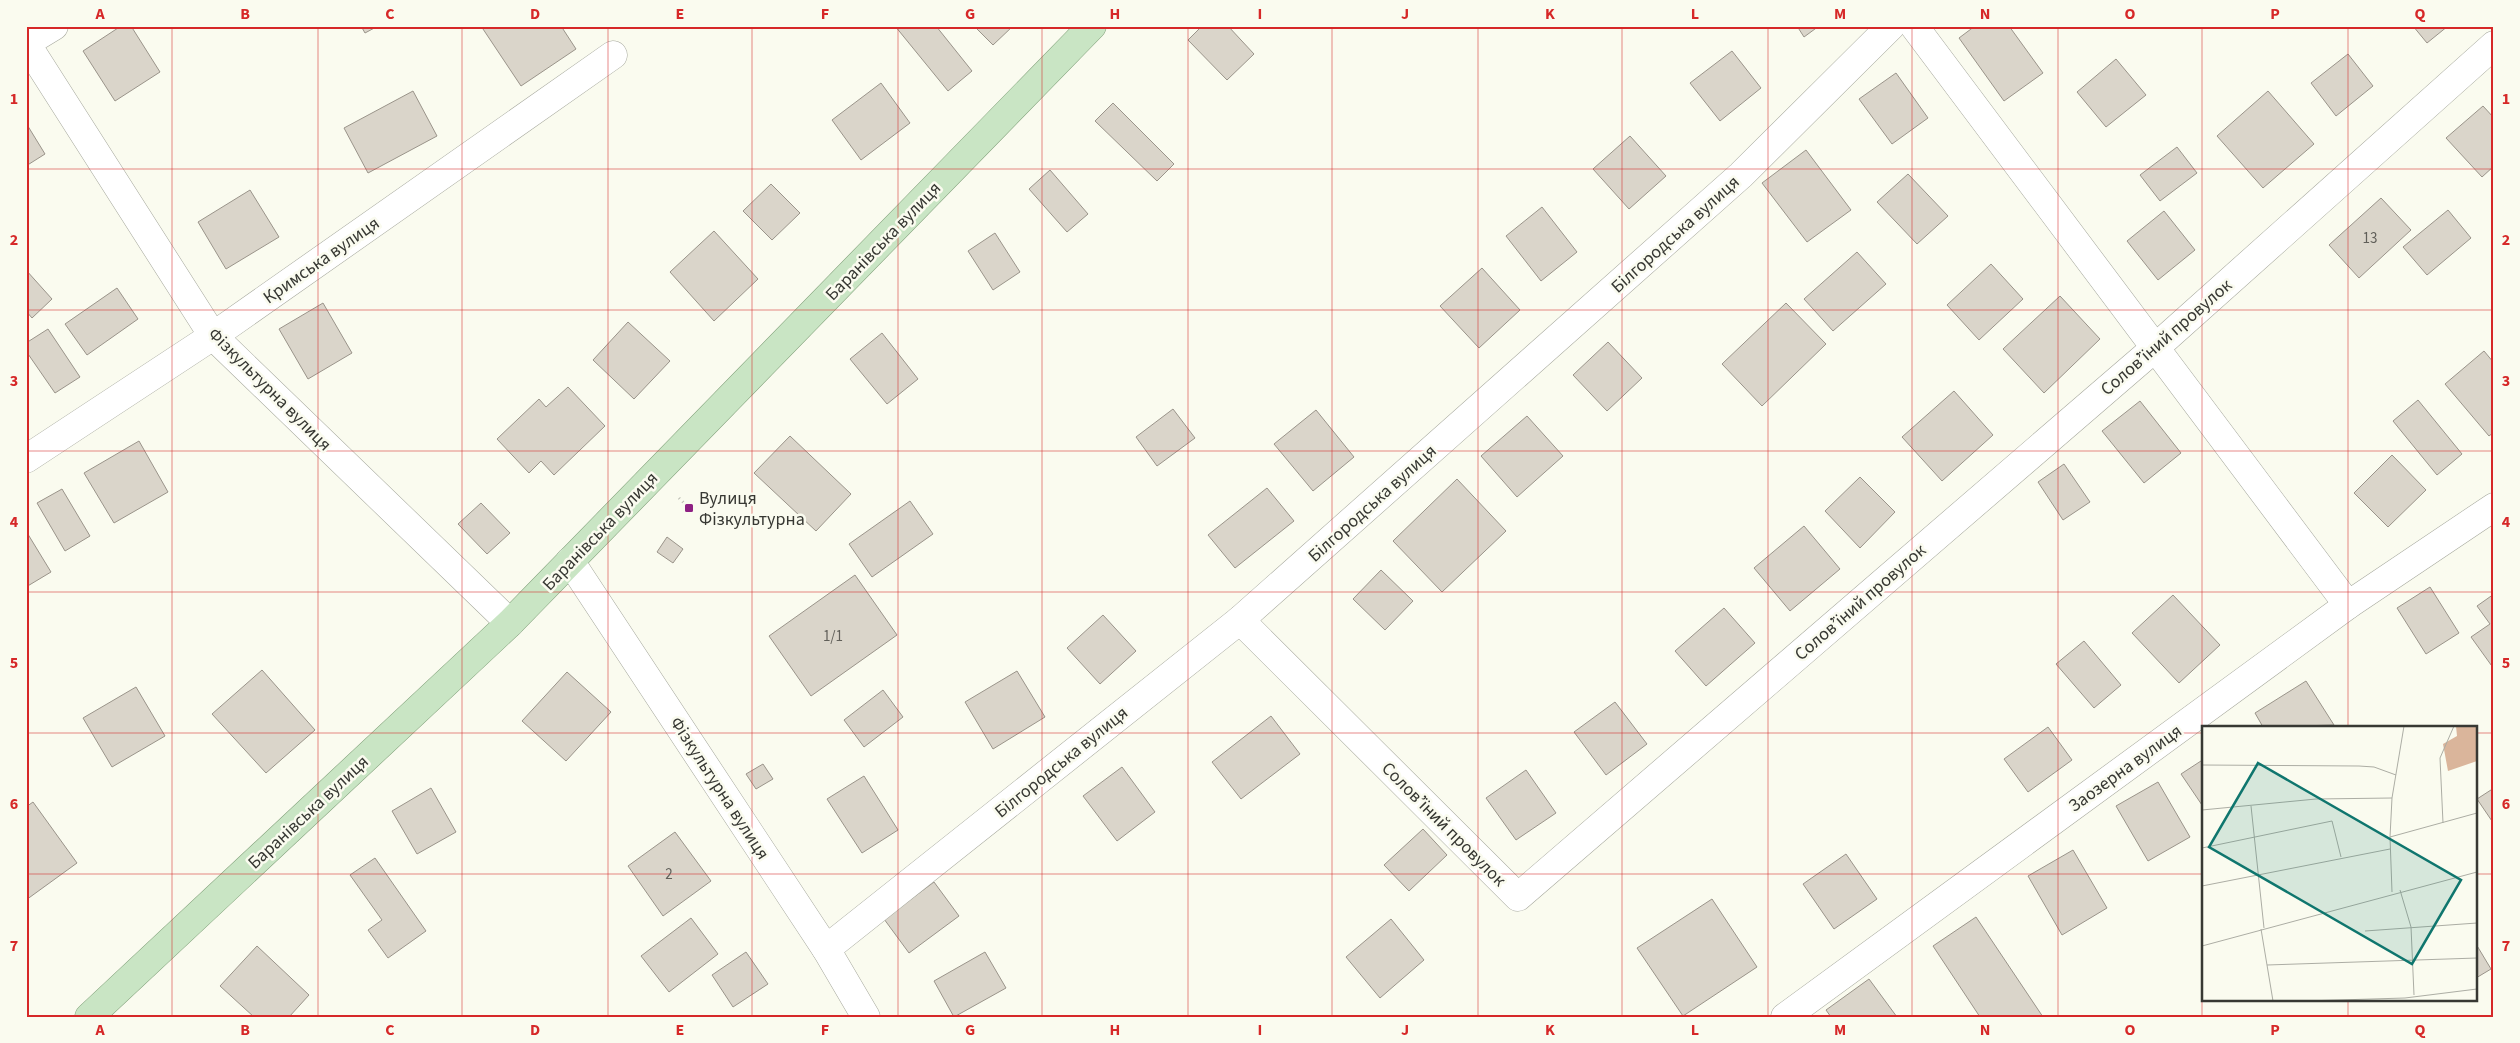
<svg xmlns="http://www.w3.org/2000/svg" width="2520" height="1043" viewBox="0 0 2520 1043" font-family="'Source Sans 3',sans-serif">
	<rect width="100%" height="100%" fill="#fafbef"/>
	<g fill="#dad5ca" stroke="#9a948a">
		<polygon points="121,26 131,26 160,72 115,101 83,51"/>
		<polygon points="361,26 378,26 365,33"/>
		<polygon points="481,26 561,26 576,49 521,86"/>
		<polygon points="895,26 936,26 972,71 948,91"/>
		<polygon points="974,26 1013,26 993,45"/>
		<polygon points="1202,26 1228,26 1254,54 1227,80 1188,40"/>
		<polygon points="1797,26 1819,26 1804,37"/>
		<polygon points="1975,26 2009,26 2043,73 2004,101 1959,38"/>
		<polygon points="2413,26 2448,26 2427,43"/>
		<polygon points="1732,51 1761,88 1720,121 1690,83"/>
		<polygon points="2348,54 2373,86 2336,116 2311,83"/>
		<polygon points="2116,59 2146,95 2106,127 2077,92"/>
		<polygon points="1896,73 1928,118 1892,144 1859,99"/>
		<polygon points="881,83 910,123 861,160 832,120"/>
		<polygon points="413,91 437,136 368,173 344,128"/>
		<polygon points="2268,91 2314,144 2263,188 2217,136"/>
		<polygon points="1113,103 1174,164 1157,181 1095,121"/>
		<polygon points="2483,106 2494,118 2494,166 2482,177 2446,138"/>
		<polygon points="26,123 45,154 26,166"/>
		<polygon points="1630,136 1666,176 1629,209 1593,169"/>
		<polygon points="2177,147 2197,173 2160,201 2140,175"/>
		<polygon points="1806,150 1851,210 1807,242 1762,183"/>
		<polygon points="1050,170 1088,214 1067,232 1029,189"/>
		<polygon points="1908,174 1948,216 1917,244 1877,202"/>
		<polygon points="771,184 800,213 772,240 743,211"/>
		<polygon points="250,190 279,237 226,269 198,222"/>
		<polygon points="2381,198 2411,230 2359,278 2329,245"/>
		<polygon points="1542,207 1577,252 1541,281 1506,236"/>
		<polygon points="2448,210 2471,238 2427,275 2403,247"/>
		<polygon points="2164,211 2195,250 2158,280 2127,241"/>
		<polygon points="714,231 758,279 714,321 670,272"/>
		<polygon points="995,233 1020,272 993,290 968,251"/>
		<polygon points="1857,252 1886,284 1833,331 1804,299"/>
		<polygon points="1991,264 2023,299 1979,340 1947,305"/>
		<polygon points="1482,268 1520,310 1479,348 1440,306"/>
		<polygon points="26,270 52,299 32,318 26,311"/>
		<polygon points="117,288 138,319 87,355 65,324"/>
		<polygon points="2060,296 2100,339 2044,393 2003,349"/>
		<polygon points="323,303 352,353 308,379 279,329"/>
		<polygon points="1786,303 1826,344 1762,406 1722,364"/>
		<polygon points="628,322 670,361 634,399 593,360"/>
		<polygon points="48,329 80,377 55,393 26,351 26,343"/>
		<polygon points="882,333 918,379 887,404 850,359"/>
		<polygon points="1608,342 1642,378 1607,411 1573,375"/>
		<polygon points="2484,351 2494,363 2494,432 2489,436 2445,384"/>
		<polygon points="568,387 605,426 554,475 541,461 529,473 497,439 539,399 546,407"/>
		<polygon points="1954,391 1993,435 1942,481 1902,437"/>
		<polygon points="2418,400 2462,454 2437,475 2393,421"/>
		<polygon points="2140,401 2181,453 2144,483 2102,431"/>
		<polygon points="1173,409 1195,438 1157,466 1136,437"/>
		<polygon points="1316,410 1354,457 1313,491 1274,444"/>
		<polygon points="1527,416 1563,456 1517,497 1481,456"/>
		<polygon points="790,436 851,494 816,531 754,473"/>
		<polygon points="139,441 168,492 114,523 84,473"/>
		<polygon points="2392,455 2426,490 2388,527 2354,493"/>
		<polygon points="2064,464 2090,502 2063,520 2038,482"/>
		<polygon points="1860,477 1895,512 1860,548 1825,511"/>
		<polygon points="1457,479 1506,531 1442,592 1393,541"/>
		<polygon points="1267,488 1294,521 1235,568 1208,535"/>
		<polygon points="62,489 90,536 65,551 37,503"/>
		<polygon points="910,501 933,534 872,577 849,544"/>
		<polygon points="481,503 510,533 487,554 458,524"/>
		<polygon points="1804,526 1840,569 1790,611 1754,568"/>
		<polygon points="26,531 51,572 26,587"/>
		<polygon points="667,537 683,549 673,563 657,552"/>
		<polygon points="1381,570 1413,601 1385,630 1353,599"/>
		<polygon points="855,575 897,635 811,696 769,636"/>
		<polygon points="2430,587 2459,633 2426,654 2397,608"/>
		<polygon points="2494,594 2494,669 2471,637 2490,624 2477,606"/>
		<polygon points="2173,595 2220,645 2179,683 2132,633"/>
		<polygon points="1724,608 1755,643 1706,686 1675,651"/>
		<polygon points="1103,615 1136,651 1100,684 1067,648"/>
		<polygon points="2084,641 2121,685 2094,708 2056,664"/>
		<polygon points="262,670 315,730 266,773 212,714"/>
		<polygon points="1017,671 1045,717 993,749 965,702"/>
		<polygon points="567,672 611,712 566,761 522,721"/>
		<polygon points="2306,681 2334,725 2263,727 2255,713"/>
		<polygon points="136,687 165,736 112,767 83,718"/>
		<polygon points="883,690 903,717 864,747 844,720"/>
		<polygon points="1615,702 1647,744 1606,775 1574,732"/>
		<polygon points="1271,716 1300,754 1241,799 1212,762"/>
		<polygon points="2048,727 2072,760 2028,792 2004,759"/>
		<polygon points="2204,759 2204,808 2181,774"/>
		<polygon points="763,764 773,779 756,789 746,774"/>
		<polygon points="1122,767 1155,812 1117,841 1083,796"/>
		<polygon points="1526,770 1556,813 1516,840 1486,798"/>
		<polygon points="864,776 898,830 862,853 827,799"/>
		<polygon points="2158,782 2190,837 2148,861 2116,806"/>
		<polygon points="431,788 456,832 417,854 392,811"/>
		<polygon points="2494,788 2494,824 2477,799"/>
		<polygon points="33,802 77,863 26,900 26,807"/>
		<polygon points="1423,829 1447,855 1409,891 1384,865"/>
		<polygon points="675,832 711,881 663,916 628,866"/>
		<polygon points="2073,850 2107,908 2062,935 2028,876"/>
		<polygon points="1846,854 1877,899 1834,929 1803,884"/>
		<polygon points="375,858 426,931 388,958 368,930 382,920 350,875"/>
		<polygon points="934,882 959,916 909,953 884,919"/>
		<polygon points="1712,899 1757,967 1683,1016 1637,948"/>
		<polygon points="1976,917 2043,1017 1980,1017 1933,946"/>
		<polygon points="691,918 718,954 669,992 641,956"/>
		<polygon points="1391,919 1424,960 1380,998 1346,957"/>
		<polygon points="2476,944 2491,969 2476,978"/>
		<polygon points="257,946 309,995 289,1017 254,1017 220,986"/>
		<polygon points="746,952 768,984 733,1007 712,975"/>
		<polygon points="985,952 1006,988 954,1017 934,981"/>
		<polygon points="1869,979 1897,1017 1831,1017 1826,1010"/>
	</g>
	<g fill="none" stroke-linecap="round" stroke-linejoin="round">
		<g stroke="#a5a79c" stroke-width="29">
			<g id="minor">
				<polyline points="1914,26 2348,605"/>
				<polyline points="26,43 213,336 510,623"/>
				<polyline points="26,43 54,26"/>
				<polyline points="26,459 213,336 613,55"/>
				<polyline points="570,561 826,949 866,1017"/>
				<polyline points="1240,620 1518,897 2155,348 2494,45"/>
				<polyline points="826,949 1240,620 1741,175 1891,26"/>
				<polyline points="1785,1017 2348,605 2494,507"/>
			</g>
		</g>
		<g stroke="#7e9d77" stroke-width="29">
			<polyline id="major" points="89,1017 510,623 1092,26"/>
		</g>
		<polyline stroke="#bbbcb2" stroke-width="3" stroke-dasharray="1 4" stroke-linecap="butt" points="679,498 689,508"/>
		<use href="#minor" stroke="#fff" stroke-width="28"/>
		<use href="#major" stroke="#c9e5c4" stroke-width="28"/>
	</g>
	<path fill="none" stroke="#d62828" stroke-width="1" stroke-opacity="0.55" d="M172 26V1017M318 26V1017M462 26V1017M608 26V1017M752 26V1017M898 26V1017M1042 26V1017M1188 26V1017M1332 26V1017M1478 26V1017M1622 26V1017M1768 26V1017M1912 26V1017M2058 26V1017M2202 26V1017M2348 26V727M26 169H2494M26 310H2494M26 451H2494M26 592H2494M26 733H2204M2476 733H2494M26 874H2204M2476 874H2494M2348 999V1017"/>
	<rect fill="#8e2083" stroke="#fafbef" stroke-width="2" x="684" y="503" width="10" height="10" rx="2.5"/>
	<g text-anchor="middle" stroke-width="5" stroke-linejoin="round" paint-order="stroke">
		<g font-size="15" fill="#605f59">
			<text x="2370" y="243">13</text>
			<text x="833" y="641">1/1</text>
			<text x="669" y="879">2</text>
		</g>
		<g font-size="18" fill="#373833" stroke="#fafbef">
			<text transform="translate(1675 234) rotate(-42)" y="6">Білгородська вулиця</text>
			<text transform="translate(883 241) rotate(-46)" y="6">Баранівська вулиця</text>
			<text transform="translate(321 260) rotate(-35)" y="6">Кримська вулиця</text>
			<text transform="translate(2166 337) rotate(-41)" y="6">Соловʼїний провулок</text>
			<text transform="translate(270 389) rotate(45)" y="6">Фізкультурна вулиця</text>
			<text transform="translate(1372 503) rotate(-42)" y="6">Білгородська вулиця</text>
			<text transform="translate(600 531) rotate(-46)" y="6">Баранівська вулиця</text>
			<text transform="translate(1860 602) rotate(-41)" y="6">Соловʼїний провулок</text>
			<text transform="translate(1061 762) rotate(-39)" y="6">Білгородська вулиця</text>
			<text transform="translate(2125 768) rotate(-36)" y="6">Заозерна вулиця</text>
			<text transform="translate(720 788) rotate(57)" y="6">Фізкультурна вулиця</text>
			<text transform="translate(308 812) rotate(-43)" y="6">Баранівська вулиця</text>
			<text transform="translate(1444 824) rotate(45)" y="6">Соловʼїний провулок</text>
		</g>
		<g font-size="18" fill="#373833" stroke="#fafbef" text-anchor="start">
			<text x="699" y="504">Вулиця<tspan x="699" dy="21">Фізкультурна</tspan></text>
		</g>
	</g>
	<g transform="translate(2202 726)">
		<rect width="275" height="275" fill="#fafbef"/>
		<path d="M254 0H275V35L246 45 241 18 255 10Z" fill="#dab59b"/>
		<path fill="none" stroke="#acada4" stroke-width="1" d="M147 0H194M0 39 157 40 172 41 194 49M49 80 62 202M0 84 114 73 190 72M241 97 238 32 252 0M188 111 275 87M0 122 130 95 139 131M0 160 188 123M198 164 209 201 212 269M190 166 188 111 190 72 202 0M59 203 71 275M163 205 275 197M0 220 275 146M65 239 275 232M103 275 203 272 275 263"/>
		<path fill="#0f766e" fill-opacity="0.15" stroke="#0f766e" stroke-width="2.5" d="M56 37 259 154 210 238 7 121Z"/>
		<rect width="275" height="275" fill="none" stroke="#373833" stroke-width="2.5"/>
	</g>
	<rect width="2520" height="1043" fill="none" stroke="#fafbef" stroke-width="55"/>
	<rect x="28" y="28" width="2464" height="988" fill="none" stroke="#d62828" stroke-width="2"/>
	<g font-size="16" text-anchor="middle" font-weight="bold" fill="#d62828">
		<text x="100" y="19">A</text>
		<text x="245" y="19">B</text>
		<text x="390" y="19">C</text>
		<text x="535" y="19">D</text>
		<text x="680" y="19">E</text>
		<text x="825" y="19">F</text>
		<text x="970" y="19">G</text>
		<text x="1115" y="19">H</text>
		<text x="1260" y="19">I</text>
		<text x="1405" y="19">J</text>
		<text x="1550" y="19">K</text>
		<text x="1695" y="19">L</text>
		<text x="1840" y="19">M</text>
		<text x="1985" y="19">N</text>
		<text x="2130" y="19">O</text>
		<text x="2275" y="19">P</text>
		<text x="2420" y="19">Q</text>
		<text x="14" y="104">1</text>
		<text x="2506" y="104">1</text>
		<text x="14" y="245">2</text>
		<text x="2506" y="245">2</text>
		<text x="14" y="386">3</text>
		<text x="2506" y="386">3</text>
		<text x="14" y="527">4</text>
		<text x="2506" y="527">4</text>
		<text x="14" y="668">5</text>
		<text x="2506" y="668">5</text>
		<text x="14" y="809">6</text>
		<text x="2506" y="809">6</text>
		<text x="14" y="951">7</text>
		<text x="2506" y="951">7</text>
		<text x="100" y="1035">A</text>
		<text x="245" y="1035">B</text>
		<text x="390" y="1035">C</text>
		<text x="535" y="1035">D</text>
		<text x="680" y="1035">E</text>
		<text x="825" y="1035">F</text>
		<text x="970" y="1035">G</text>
		<text x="1115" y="1035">H</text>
		<text x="1260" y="1035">I</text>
		<text x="1405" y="1035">J</text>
		<text x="1550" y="1035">K</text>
		<text x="1695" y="1035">L</text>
		<text x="1840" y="1035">M</text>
		<text x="1985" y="1035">N</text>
		<text x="2130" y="1035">O</text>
		<text x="2275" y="1035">P</text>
		<text x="2420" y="1035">Q</text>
	</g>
</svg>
